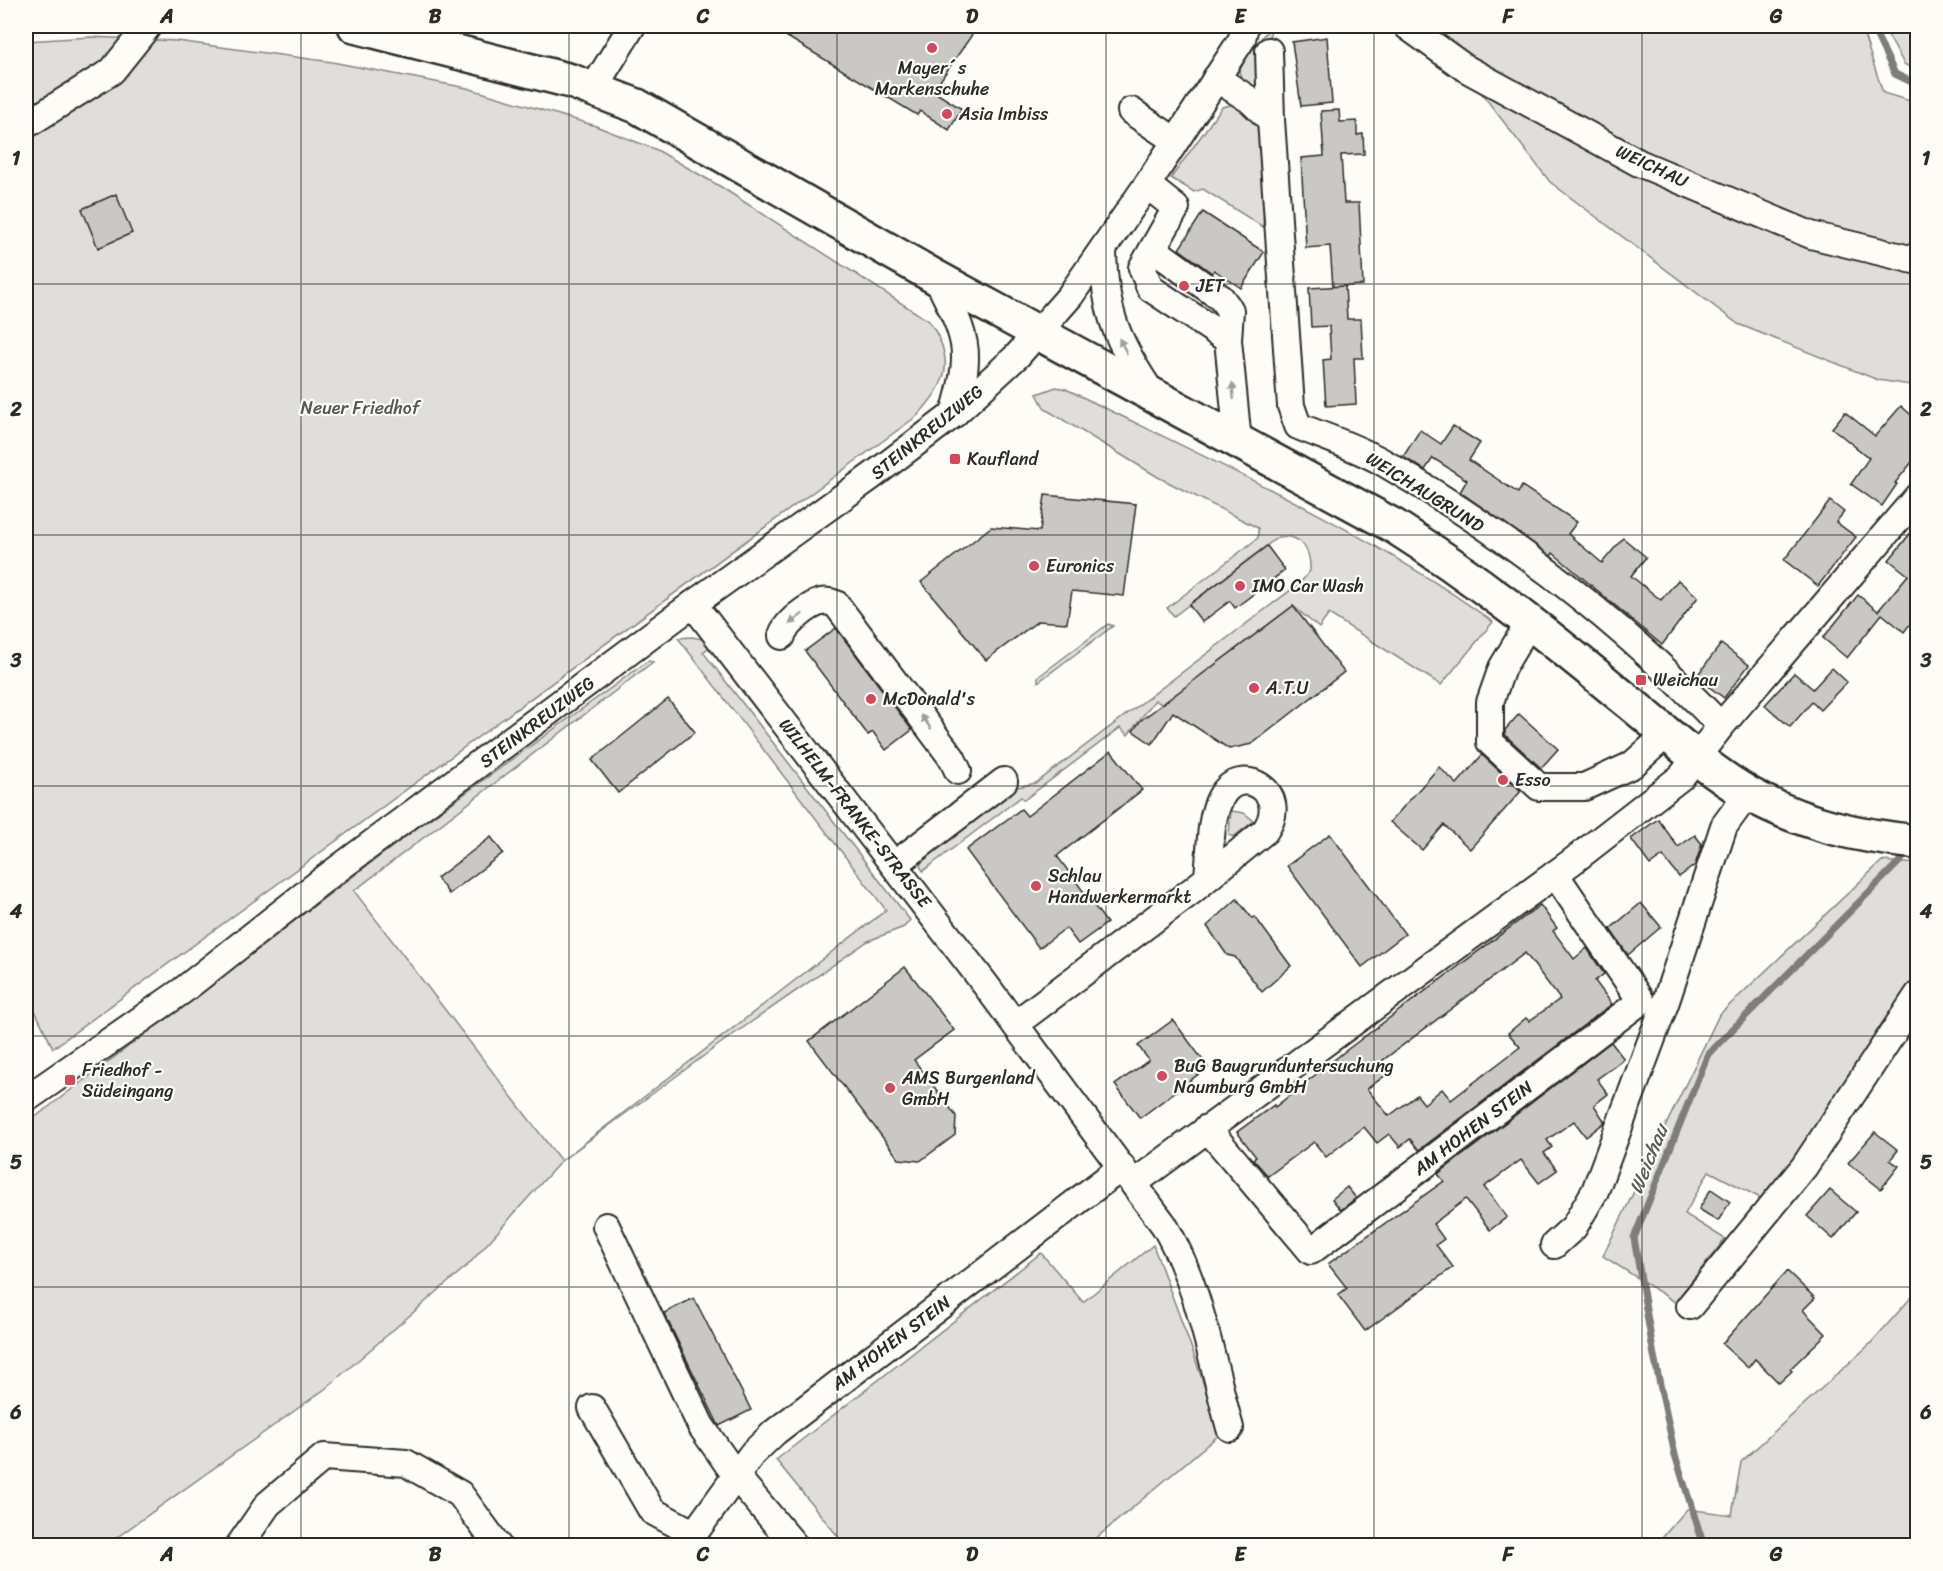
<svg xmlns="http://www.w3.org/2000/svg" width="1943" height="1571" viewBox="0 0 1943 1571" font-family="Sriracha,sans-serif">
	<rect width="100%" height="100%" fill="#fdfcf7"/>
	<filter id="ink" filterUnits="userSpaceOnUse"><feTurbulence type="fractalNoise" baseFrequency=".0167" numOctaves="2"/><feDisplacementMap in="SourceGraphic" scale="12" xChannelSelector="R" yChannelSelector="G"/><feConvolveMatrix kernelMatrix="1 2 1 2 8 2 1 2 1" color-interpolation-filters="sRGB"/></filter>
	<g filter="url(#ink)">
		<g fill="#dfdeda" stroke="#858482" stroke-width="1.5">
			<polygon points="1271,26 1264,87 1252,89 1243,83 1239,72 1246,57"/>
			<polygon points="1391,26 1861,26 1883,93 1917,103 1917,386 1878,380 1738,324 1550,182 1473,82"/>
			<polygon points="1883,26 1917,26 1917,71 1904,64"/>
			<path d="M91 37 177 41 332 62 467 88 593 125 657 150 721 187 929 321C956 361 948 383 917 416L53 1048 26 992V41Z"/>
			<polygon points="1235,104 1263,124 1266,146 1263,227 1203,189 1194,192 1171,178 1222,107"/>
			<path d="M1056 387 1066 389C1212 461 1362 527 1493 622L1441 685 1329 614 1319 628 1293 606 1163 705 1155 700 1128 735 1120 728 1024 800 1021 797 923 871 920 866 924 856 1013 788 1036 783 1300 583 1310 571C1311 549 1301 534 1278 537L1174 616 1167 608 1258 538V528L1158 477 1045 409 1037 394Z"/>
			<polygon points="1108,624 1113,626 1038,682 1038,677"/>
			<polygon points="692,637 702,639 711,646 703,652 910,920 904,927 868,941 724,1041 561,1161 469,1264 325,1389 106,1545 26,1545 26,1124 409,834 648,661 653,662 354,891 561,1161 886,910 678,638"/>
			<polygon points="1231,811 1244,813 1254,821 1233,837 1229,835"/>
			<polygon points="1882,861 1917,864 1917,976 1766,1201 1709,1171 1685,1214 1725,1239 1675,1302 1603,1256 1719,1015"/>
			<polygon points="1153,1245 1193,1352 1220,1434 1088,1545 845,1545 776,1460 1041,1253 1083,1302"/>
			<polygon points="1917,1291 1917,1545 1656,1545 1687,1509 1732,1515 1741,1462 1870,1344"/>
		</g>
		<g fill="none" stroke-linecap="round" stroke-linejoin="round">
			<g stroke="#7e7d7b" stroke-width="7">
				<polyline points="1872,26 1895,74 1918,85"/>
				<polyline points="1704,1546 1675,1455 1654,1356 1634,1238 1708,1054 1902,859"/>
			</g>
		</g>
		<g fill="#c9c8c4" stroke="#2b2b2b" stroke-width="1.5" fill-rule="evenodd">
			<polygon points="769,26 978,26 933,91 962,109 949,130 920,111 917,115"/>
			<polygon points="1327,37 1332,103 1301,106 1292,42"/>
			<polygon points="1339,110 1340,122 1357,121 1357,135 1363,134 1364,154 1341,155 1344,203 1359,203 1363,285 1333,287 1330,246 1306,248 1301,158 1324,156 1321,111"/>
			<polygon points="116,194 132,233 98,248 82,209"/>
			<polygon points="1203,212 1264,252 1241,288 1214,270 1212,273 1179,249"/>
			<polygon points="1345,286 1347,319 1361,319 1363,358 1354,358 1356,404 1326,406 1323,360 1331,359 1329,326 1311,327 1309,288"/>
			<polygon points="1901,406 1917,420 1917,456 1895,483 1897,484 1882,506 1851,484 1869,458 1832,428 1845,412 1875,436"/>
			<polygon points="1453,426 1480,443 1469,460 1518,493 1522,486 1577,522 1568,534 1602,563 1623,538 1646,557 1631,576 1661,600 1678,580 1698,597 1662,645 1553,553 1551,556 1460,492 1467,480 1433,458 1425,470 1403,457 1420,430 1441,444"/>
			<polygon points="1045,495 1136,504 1124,596 1072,591 1067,623 1038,621 986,660 921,582 991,527 1040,531"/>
			<polygon points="1830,501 1844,512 1836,522 1856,537 1818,586 1784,560"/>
			<polygon points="1917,525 1917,615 1904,632 1882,614 1847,658 1823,638 1858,595 1878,611 1908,575 1889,560"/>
			<polygon points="1267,546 1285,570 1235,608 1230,601 1202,622 1189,605"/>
			<polygon points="1293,606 1344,672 1252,744 1229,749 1173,712 1152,744 1133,731 1140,721"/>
			<polygon points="836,628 912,730 886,750 873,732 868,735 805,651"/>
			<polygon points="1721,644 1749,665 1724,698 1696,677"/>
			<polygon points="1832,668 1847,682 1820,710 1812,702 1790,727 1765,705 1794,673 1813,689"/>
			<polygon points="668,699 695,732 618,793 592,760"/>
			<polygon points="1519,714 1558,749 1541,768 1505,735 1505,730"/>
			<polygon points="1111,751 1142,790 1057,856 1107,923 1078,944 1066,928 1039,948 966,850 1021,809 1027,816"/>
			<polygon points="1482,755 1521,791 1470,849 1444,825 1422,850 1390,822 1439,767 1457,784"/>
			<polygon points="1658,819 1678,847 1695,835 1702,844 1695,865 1679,877 1663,856 1650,865 1631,839"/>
			<polygon points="1330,834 1405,934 1362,967 1287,866"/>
			<polygon points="491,837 503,853 449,894 437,878"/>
			<polygon points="1237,899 1252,918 1255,917 1291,966 1262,992 1235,957 1227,955 1207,926"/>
			<polygon points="1641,903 1661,927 1628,955 1610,929"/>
			<path d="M1540 905 1557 928 1553 931 1574 959 1587 948 1604 974 1595 981 1612 1004 1419 1150 1410 1139 1400 1147 1389 1134 1377 1143 1364 1127 1326 1157 1314 1142 1268 1176 1253 1159 1256 1157 1237 1132 1274 1105 1275 1107 1344 1052ZM1525 953 1560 999 1529 1021 1526 1018 1508 1033 1520 1047 1451 1100 1442 1089 1424 1104 1417 1095 1389 1116 1367 1089 1390 1072 1382 1061Z"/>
			<polygon points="905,967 954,1030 914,1060 956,1116 955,1135 920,1161 899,1159 809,1041"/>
			<polygon points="1173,1020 1208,1067 1140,1118 1115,1085 1149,1060 1138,1046"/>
			<polygon points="1611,1042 1624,1059 1597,1079 1608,1094 1594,1105 1605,1122 1586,1137 1574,1121 1547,1140 1552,1147 1544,1153 1557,1170 1539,1183 1521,1160 1484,1187 1507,1217 1490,1230 1466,1199 1433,1224 1444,1239 1436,1245 1453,1267 1365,1331 1338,1295 1347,1288 1328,1264 1444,1181 1438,1174"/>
			<polygon points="1875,1132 1898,1150 1890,1160 1899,1166 1881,1189 1848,1163"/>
			<polygon points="1347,1187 1356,1198 1341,1210 1332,1199"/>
			<polygon points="1711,1189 1730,1202 1718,1221 1699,1209"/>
			<polygon points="1830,1190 1856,1212 1833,1239 1807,1216"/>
			<polygon points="1787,1271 1815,1298 1803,1310 1826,1334 1790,1369 1792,1371 1779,1383 1755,1359 1748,1368 1722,1344"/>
			<polygon points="694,1298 751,1410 719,1426 664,1313"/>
		</g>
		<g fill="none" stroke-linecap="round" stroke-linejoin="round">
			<g stroke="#2b2b2b" stroke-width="30">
				<g id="minor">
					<polyline points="1407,26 1465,68 1639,163 1811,235 1918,261"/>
					<polyline points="1216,78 1250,100 1271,120"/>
					<polyline points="593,89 632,26"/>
					<polyline points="1131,111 1174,140"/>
					<polyline points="26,125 112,71 148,26"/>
					<polyline points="1147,185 1176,208 1142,268 1150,288 1228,340"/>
					<polyline points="1153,249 1221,298 1230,310 1228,340 1238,442"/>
					<path d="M1103 250C1104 312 1118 344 1153 395"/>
					<path d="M937 278C948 302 966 331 965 358 965 377 959 396 954 414"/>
					<path d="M693 604 985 984 1164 1225C1200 1286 1211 1359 1230 1428"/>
					<polyline points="1530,621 1502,668 1490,702 1490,742 1539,787 1584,787 1632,765 1668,733"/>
					<path d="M782 636C784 624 809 605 821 602 826 601 831 602 836 604L952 758 958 771"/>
					<polyline points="1721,726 1918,496"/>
					<polyline points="894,865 1004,781"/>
					<path d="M1015 1024 1193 890 1265 831C1292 792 1240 762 1221 797 1209 818 1211 852 1208 875"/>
					<polyline points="26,1099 182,991 323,880 693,604 872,476 954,414 1017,356 1070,296 1147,185 1242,39 1245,26"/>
					<polyline points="1207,1128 1311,1251 1641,1001 1555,874"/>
					<path d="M1134 1183 1573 861 1681 777 1721 726C1623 623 1509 536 1386 464 1359 448 1327 438 1298 426L1291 406 1271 120 1269 51"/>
					<polyline points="606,1226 701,1426 736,1476 795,1546"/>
					<polyline points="1554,1245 1574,1227 1595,1191 1666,1001 1724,826 1748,793"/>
					<polyline points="1690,1306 1804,1167 1918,995"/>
					<polyline points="592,1408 652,1511 693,1533"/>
					<polyline points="239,1546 268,1504 324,1457 406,1463 460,1494 498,1546"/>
					<polyline points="685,1546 752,1454 775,1432 1122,1167"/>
				</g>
			</g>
			<g stroke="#2b2b2b" stroke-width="38">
				<path id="major" d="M355 26 571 81 637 106 937 278 1394 526C1473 576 1546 634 1619 694 1661 727 1702 767 1749 794 1803 824 1857 836 1918 842"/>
			</g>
			<use href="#minor" stroke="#fdfcf7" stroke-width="26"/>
			<use href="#major" stroke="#fdfcf7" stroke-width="33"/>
		</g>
		<defs><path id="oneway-solid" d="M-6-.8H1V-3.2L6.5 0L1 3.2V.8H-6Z" transform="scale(1.5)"/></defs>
		<g fill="#9e9e9b">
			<use href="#oneway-solid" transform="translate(1123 346) rotate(-117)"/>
			<use href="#oneway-solid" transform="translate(1233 391) rotate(-95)"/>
			<use href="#oneway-solid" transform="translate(796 619) rotate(143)"/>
			<use href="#oneway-solid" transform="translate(926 722) rotate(-126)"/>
		</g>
	</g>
	<path fill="none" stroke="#2b2b2b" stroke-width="1.5" stroke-opacity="0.55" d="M301 26V1546M569 26V1546M837 26V1546M1106 26V1546M1374 26V1546M1642 26V1546M26 284H1918M26 535H1918M26 786H1918M26 1036H1918M26 1287H1918"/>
	<g fill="#d1495b" stroke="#fdfcf7" stroke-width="2">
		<circle cx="932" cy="48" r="6"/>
		<circle cx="947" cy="114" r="6"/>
		<circle cx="1184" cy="286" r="6"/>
		<rect x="949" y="453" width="12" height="12" rx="3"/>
		<circle cx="1034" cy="566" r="6"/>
		<circle cx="1240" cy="586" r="6"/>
		<rect x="1635" y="674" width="12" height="12" rx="3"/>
		<circle cx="1254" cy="688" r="6"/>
		<circle cx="871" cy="699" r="6"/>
		<circle cx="1503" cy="780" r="6"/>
		<circle cx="1036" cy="886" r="6"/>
		<circle cx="1162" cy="1076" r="6"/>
		<rect x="64" y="1074" width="12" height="12" rx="3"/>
		<circle cx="890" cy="1088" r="6"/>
	</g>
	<g text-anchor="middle" stroke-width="4.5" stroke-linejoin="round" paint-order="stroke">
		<g font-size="18" fill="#2b2b2b" stroke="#fdfcf7" text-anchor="start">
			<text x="932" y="74" text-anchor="middle">Mayer´s<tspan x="932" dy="21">Markenschuhe</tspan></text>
			<text x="959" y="120">Asia Imbiss</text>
			<text x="1196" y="292">JET</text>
			<text x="967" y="465">Kaufland</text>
			<text x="1046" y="572">Euronics</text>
			<text x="1252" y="592">IMO Car Wash</text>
			<text x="1653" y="686">Weichau</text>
			<text x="1266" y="694">A.T.U</text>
			<text x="883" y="705">McDonald's</text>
			<text x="1515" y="786">Esso</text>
			<text x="1048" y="882">Schlau<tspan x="1048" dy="21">Handwerkermarkt</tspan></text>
			<text x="1174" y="1072">BuG Baugrunduntersuchung<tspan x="1174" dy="21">Naumburg GmbH</tspan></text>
			<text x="82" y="1076">Friedhof -<tspan x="82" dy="21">Südeingang</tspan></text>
			<text x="902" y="1084">AMS Burgenland<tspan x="902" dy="21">GmbH</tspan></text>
		</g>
		<g font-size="18" fill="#2b2b2b" stroke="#fdfcf7">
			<text transform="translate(1652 166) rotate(25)" y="6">WEICHAU</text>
			<text transform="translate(927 432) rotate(-39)" y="6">STEINKREUZWEG</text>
			<text transform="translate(1425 492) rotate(32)" y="6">WEICHAUGRUND</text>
			<text transform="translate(537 722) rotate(-37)" y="6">STEINKREUZWEG</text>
			<text transform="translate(855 813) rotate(52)" y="6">WILHELM-FRANKE-STRASSE</text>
			<text transform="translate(1473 1128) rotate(-37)" y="6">AM HOHEN STEIN</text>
			<text transform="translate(891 1343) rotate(-37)" y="6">AM HOHEN STEIN</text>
		</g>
		<g font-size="18" fill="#585857" stroke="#fdfcf7">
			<text x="360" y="414">Neuer Friedhof</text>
		</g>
		<g font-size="20" font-style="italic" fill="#5b5b5a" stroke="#fdfcf7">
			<text transform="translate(1648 1159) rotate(-68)" y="7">Weichau</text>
		</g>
	</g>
	<rect width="1943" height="1571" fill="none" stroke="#fdfcf7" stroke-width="66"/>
	<rect x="33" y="33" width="1877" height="1505" fill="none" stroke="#2b2b2b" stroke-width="2"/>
	<g font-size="20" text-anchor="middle" font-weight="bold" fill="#2b2b2b">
		<text x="167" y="23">A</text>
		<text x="435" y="23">B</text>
		<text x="703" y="23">C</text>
		<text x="972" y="23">D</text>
		<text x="1240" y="23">E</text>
		<text x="1508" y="23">F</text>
		<text x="1776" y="23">G</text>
		<text x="16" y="165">1</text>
		<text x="1926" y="165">1</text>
		<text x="16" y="416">2</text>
		<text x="1926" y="416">2</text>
		<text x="16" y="667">3</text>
		<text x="1926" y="667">3</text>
		<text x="16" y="918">4</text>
		<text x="1926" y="918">4</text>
		<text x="16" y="1169">5</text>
		<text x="1926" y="1169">5</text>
		<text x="16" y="1419">6</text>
		<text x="1926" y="1419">6</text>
		<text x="167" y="1561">A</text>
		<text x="435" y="1561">B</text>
		<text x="703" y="1561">C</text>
		<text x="972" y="1561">D</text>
		<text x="1240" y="1561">E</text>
		<text x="1508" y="1561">F</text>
		<text x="1776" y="1561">G</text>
	</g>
</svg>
